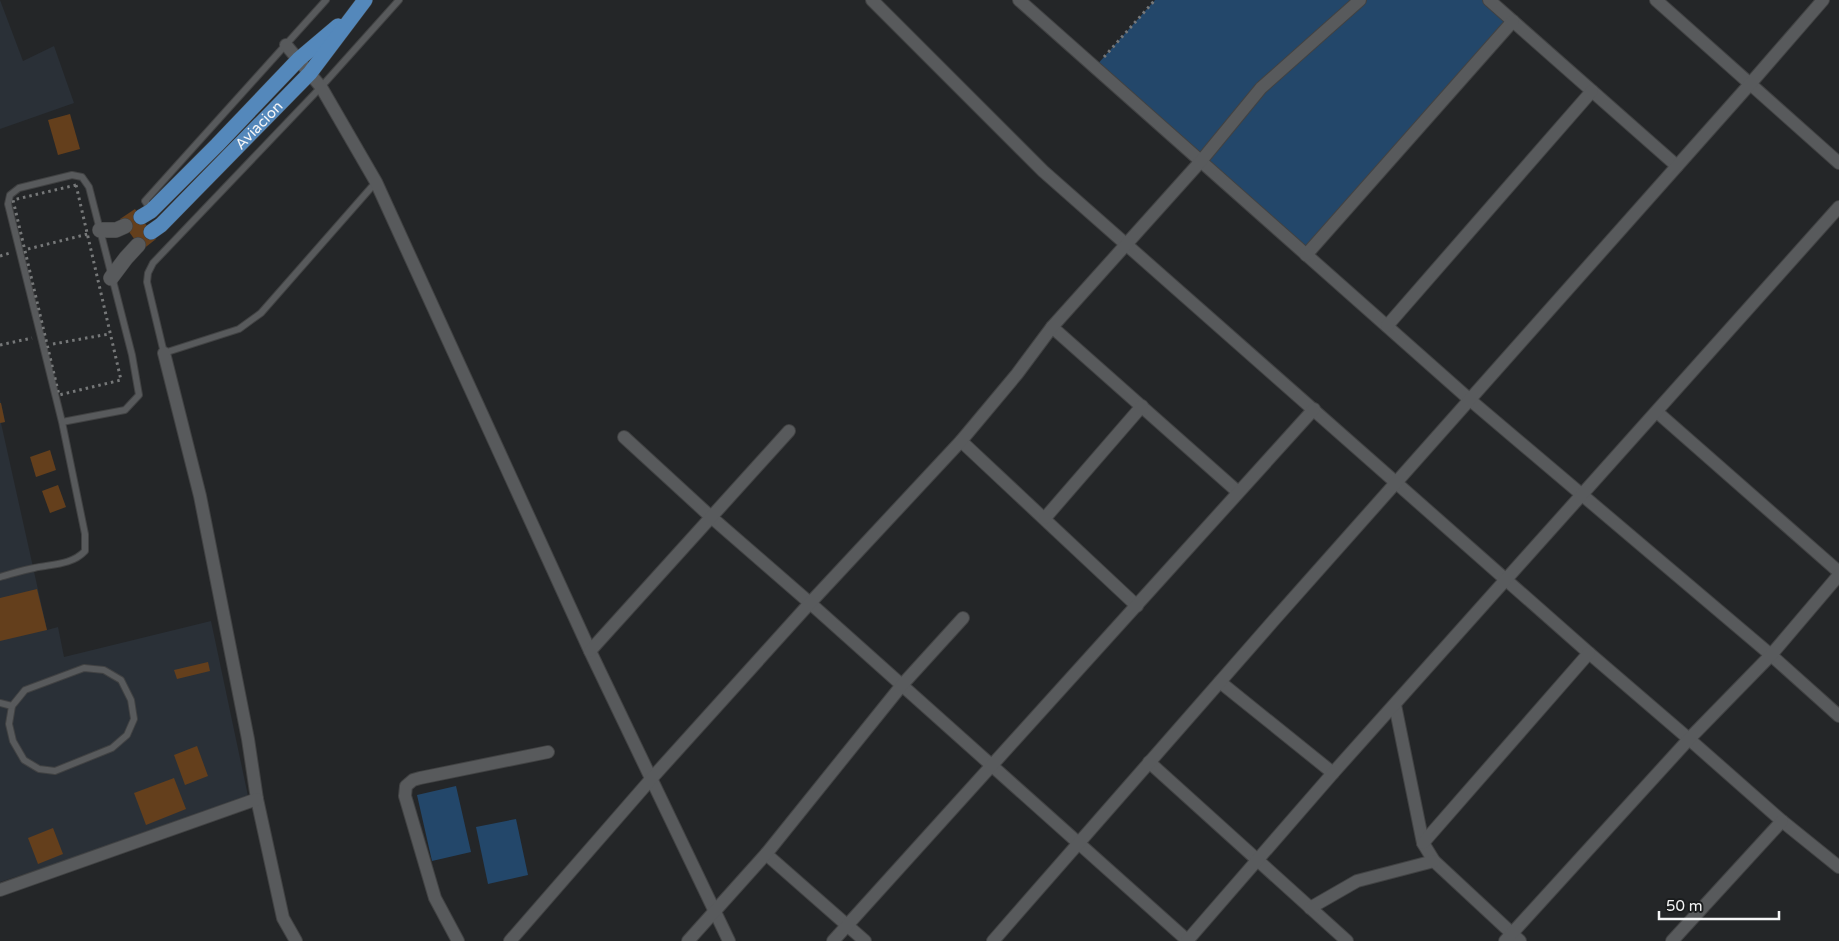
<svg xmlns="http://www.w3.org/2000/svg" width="1839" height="941" viewBox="0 0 1839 941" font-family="'Varela Round',sans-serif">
	<rect width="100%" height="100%" fill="#242628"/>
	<g fill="#2a3037">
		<polygon points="0,0 23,61 54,46 74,103 0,129"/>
		<polygon points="0,399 5,422 1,423 47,630 58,627 64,657 211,621 248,796 121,842 0,882"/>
	</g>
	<g fill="#23476a">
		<polygon points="1155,0 1489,0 1513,21 1306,255 1095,67"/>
		<polygon points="456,786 471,852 432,861 417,795"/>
		<polygon points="516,819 528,875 488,884 476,827"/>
	</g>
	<g fill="#643f1c">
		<polygon points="70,114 80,149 58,155 48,120"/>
		<polygon points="135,209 156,239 142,250 120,219"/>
		<polygon points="0,403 1,403 5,422 0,423"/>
		<polygon points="50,450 56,470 36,477 30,457"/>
		<polygon points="58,485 66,507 50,513 42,491"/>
		<polygon points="37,589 47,630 0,641 0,598"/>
		<polygon points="208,662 210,671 177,679 174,670"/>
		<polygon points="197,746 208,776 185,785 174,755"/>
		<polygon points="174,778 186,809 146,825 134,793"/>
		<polygon points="53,828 63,854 38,864 28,838"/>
	</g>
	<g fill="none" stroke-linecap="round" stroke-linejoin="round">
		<g stroke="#414243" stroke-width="8">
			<g id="service">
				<polyline points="376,182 261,313 239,329 164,353 147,282 148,273 153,263 321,87 399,0"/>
				<polyline points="151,210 145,201 326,0"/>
				<path d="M0 577C11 574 23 570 34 568 52 564 72 565 85 551V534L62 422 8 204 10 195 19 188 72 175 82 177 89 187 132 355 139 395 125 410 62 422"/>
				<polygon points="84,668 104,670 121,680 131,700 134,719 127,735 112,748 55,771 39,769 24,760 13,741 9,724 12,706 25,690"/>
				<polyline points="0,703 12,706"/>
			</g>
		</g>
		<g stroke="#414243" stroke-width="14">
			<g id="minor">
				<polyline points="872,0 1043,171 1589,653 1689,739 1782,821 1839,867"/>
				<polyline points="1019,0 1469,399 1771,655 1839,716"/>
				<polyline points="1489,0 1677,166"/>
				<polyline points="1656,0 1839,163"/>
				<polyline points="286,45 321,87 376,182 590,651 729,941"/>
				<polyline points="1306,255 1513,21"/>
				<polyline points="1387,326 1592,91"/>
				<polyline points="1052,327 1238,492"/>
				<polyline points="164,353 200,496 248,739 257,799 283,918 296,941"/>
				<polyline points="1657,412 1839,572"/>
				<polyline points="624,437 710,516 810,603 1188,941"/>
				<polyline points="961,441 1137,606"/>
				<polyline points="1045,518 1142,406"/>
				<polyline points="590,651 789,431"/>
				<polyline points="1220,682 1333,773"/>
				<polyline points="1395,705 1423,843 1434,861 1520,941"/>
				<polyline points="1149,762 1347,941"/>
				<polyline points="1423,843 1589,653"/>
				<polyline points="766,854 865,941"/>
				<polyline points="0,890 257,799"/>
				<polyline points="1310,908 1357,881 1434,861"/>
				<polyline points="458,941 435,898 405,796 406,786 413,780 420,778 548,752"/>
				<polyline points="510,941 652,778 810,603 961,441 1017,374 1052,327 1201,161 1261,88 1360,0"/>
				<polyline points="688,941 766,854 902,685 963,618"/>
				<polyline points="833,941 1314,409"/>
				<polyline points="993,941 1274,620 1750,84 1823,0"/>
				<polyline points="1187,941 1333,773 1839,207"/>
				<polyline points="1505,941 1689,739 1771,655 1839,575"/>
				<polyline points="1672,941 1782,821"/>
			</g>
		</g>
		<g stroke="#414243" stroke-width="16">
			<g id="tertiary">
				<polyline points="100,230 116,230 125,226"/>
				<polyline points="111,278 126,258 138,245"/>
			</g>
		</g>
		<g stroke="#414243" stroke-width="16">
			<g id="primary">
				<polyline points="141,217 151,211 217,145 299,59 338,26"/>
				<path id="s1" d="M151 232 161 225 310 73 365 0"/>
			</g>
		</g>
		<g stroke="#767879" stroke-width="3" stroke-dasharray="2.5 4" stroke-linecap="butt">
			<polyline points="1104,57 1155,0"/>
			<polygon points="76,185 121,380 59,395 13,200"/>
			<polyline points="28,249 88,234"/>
			<polyline points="0,256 10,253"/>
			<polyline points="53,344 109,334"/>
			<polyline points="0,345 32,338"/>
		</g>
		<use href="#service" stroke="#585a5c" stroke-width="6"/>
		<use href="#minor" stroke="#585a5c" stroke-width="12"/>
		<use href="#tertiary" stroke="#585a5c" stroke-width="15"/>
		<use href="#primary" stroke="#5488bb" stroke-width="15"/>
	</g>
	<g text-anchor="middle" stroke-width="4" stroke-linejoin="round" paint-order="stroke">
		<g font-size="15" fill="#f4f5f6" stroke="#1b1d1e">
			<text dy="5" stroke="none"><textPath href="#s1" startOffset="152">Aviacion</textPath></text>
		</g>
	</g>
	<path d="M1659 911v8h120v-8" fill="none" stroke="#f4f5f6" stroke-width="2.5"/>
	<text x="1666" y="911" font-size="15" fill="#f4f5f6" stroke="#1b1d1e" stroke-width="4" paint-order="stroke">50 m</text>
</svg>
